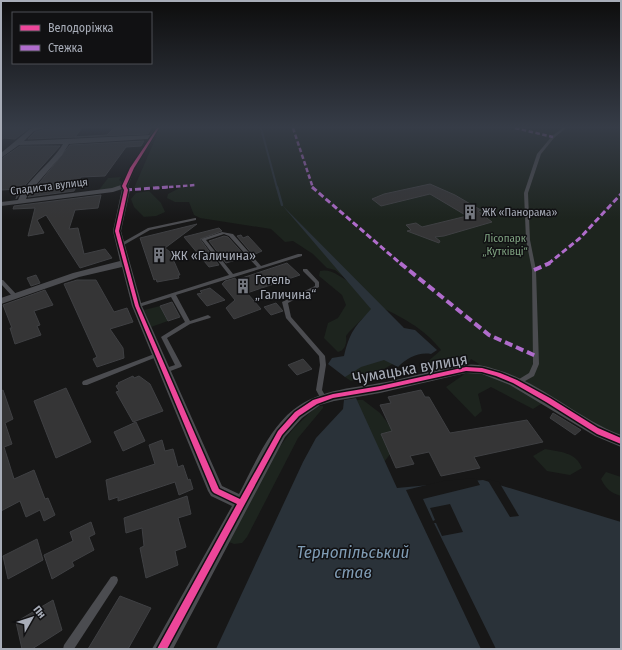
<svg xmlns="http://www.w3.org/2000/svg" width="622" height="650" viewBox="0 0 622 650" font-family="'Fira Sans Condensed',sans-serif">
	<rect width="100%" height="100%" fill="#171717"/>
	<g fill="#1d241e">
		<path d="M160 128H621V438L602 429 552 397 533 409 491 387 478 394 482 411 475 417 446 387 479 364 471 359 467 366 439 371 426 363 441 350C424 328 400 316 376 305L349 332 346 336C347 343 345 351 338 352L324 338 328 323 338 318 346 305 342 295 319 276 320 271C331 268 342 278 351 283L335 270 327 268 313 254 293 241 285 242 271 229 200 218 194 215 189 202H175L167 198 168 194 185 185 134 188Z"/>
		<polygon points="121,177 119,180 123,183 118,187 112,189 99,190 108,178"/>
		<polygon points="149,191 161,203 165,212 156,216 144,217 134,207 131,199 136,193"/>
		<polygon points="160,306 168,321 151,327 144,310"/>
		<polygon points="382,355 398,361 382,370 376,379 351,381 345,377 347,372"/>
		<polygon points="353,400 363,400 380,413 393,430 391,453 384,462"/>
		<polygon points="317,406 323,406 323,408 298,438 247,537 242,543 234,544 229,542 275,453 293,429"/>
		<path d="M545 449C560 452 576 452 582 468L570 475 547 471 533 456Z"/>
		<path d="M606 472 621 477V496C611 493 606 489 601 479Z"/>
	</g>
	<g fill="#2a3239">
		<path d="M282 205 404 328 415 330 437 350 431 354C418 352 407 358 398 367L384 360 361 367 345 377 328 364 332 358 344 356C350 331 355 327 371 309Z"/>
		<polygon points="356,398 397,488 483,480 621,522 621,649 216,649 303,462 316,438 343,409 344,400"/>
	</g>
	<g fill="#171717">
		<polygon points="476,478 480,485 423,499 433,521 435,520 430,508 450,504 463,532 442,536 436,523 434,523 496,649 481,649 406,490 443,481"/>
		<polygon points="487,479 499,482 519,516 510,517"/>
	</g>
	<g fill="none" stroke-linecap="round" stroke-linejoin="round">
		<polyline stroke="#2a3239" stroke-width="2" points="261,128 277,188"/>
		<polyline stroke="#2a3239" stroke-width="2.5" points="277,187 282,205"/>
	</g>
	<g fill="#353536" stroke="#3f4043">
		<polygon points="5,128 27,128 25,129 28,129 15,139 4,138 1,140 1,129"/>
		<polygon points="82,128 75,137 107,135 114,128 151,128 148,134 28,139 35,132 46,129"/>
		<polygon points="144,141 141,146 126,147 105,176 81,177 74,191 28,197 70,145"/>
		<polygon points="20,146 60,146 26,184 16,199 19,189 1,190 1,159"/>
		<polygon points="430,184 455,195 472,205 481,210 478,211 492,222 444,236 435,237 440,241 439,243 407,231 411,230 406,225 416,223 422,227 467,216 430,194 381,206 372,199 384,194"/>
		<polygon points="101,195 98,208 75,210 69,229 78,228 84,254 105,249 112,258 80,268 46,215 37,220 44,233 28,236 35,208 13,209 14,206"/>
		<polygon points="197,224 165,248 170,252 180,275 178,275 179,278 157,282 156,279 154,280 140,238"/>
		<polygon points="219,228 222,231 200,239 219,265 209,267 184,237"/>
		<polygon points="241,235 243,238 248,236 262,251 253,255 237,236"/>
		<polygon points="224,236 228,237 246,257 226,263 209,241"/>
		<polygon points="287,263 300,275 247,293 261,309 234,319 226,308 235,300 222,284 225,281 235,278 236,280"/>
		<polygon points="36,275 40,283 31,286 27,278"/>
		<polygon points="77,280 96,280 114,312 127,308 133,322 110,329 123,348 124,358 97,367 93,359 97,357 64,284"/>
		<polygon points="210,288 225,300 207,306 197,294 202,293 200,291"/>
		<polygon points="45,290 53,305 34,311 40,325 37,326 41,335 15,344 10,328 12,328 3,305"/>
		<polygon points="172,302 180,317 168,321 160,306"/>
		<polygon points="276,303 283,311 271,315 264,307"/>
		<polygon points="303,359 312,369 297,375 288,365"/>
		<polygon points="133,376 134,378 139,376 150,384 163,411 133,422 116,392 119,391 116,386 119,384 118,383"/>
		<polygon points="66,388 91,442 56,458 34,401"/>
		<polygon points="3,390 13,419 5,423 12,444 4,447 14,479 34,470 45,499 48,498 55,515 44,521 40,510 26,517 20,501 1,511 1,391"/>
		<polygon points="421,390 425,397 429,397 450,433 527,420 543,442 474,457 480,468 441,476 429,452 410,456 414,464 396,468 381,434 392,431 380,405 391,403 388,397"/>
		<polygon points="553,413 581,430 575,435 550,418"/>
		<polygon points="136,422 145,441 123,451 114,432"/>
		<polygon points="162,440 165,451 173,449 178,467 183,465 188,480 190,479 193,489 179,495 175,482 118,501 118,497 109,500 106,480 155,464 149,445"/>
		<polygon points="187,496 191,514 178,518 186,547 175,551 178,565 146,578 140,548 144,546 142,528 126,533 124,518"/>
		<polygon points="91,522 95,534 89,537 94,550 72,562 74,566 52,579 44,555 73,541 70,532"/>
		<polygon points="37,539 43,560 8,579 3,556"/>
		<polygon points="120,596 151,608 128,649 88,649"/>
		<polygon points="53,600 62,630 32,649 22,649 16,622"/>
	</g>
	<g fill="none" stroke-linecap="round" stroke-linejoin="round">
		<g fill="#4b4c50" fill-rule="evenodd">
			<polygon points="563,128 566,128 554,138 541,154 528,193 530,240 536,270 539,364 534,376 518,385 516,385 515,383 516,381 529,373 533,364 532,270 526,240 524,193 537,154 552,136"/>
			<polygon points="195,218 196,218 196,220 150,230 122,246 118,246 118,245 148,228"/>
			<path d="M222 232 233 234 261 266 298 254H302V256L176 295 190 321 208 315 211 317 210 318 190 324 167 338 182 366 181 367 165 373H163L162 371 163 369 175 365 161 337 185 322 171 297 139 307H135L134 306 135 305 229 275 201 239ZM224 234 229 236 257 267 233 274 206 240Z"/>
			<polygon points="303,269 307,269 319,282 319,287 288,303 291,317 325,356 326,365 322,390 327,399 326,401 322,401 316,390 320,365 319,356 286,318 282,302 315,286 315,283 303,271"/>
			<polygon points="1,280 3,280 17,295 18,296 17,297 13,297 1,284"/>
			<polygon points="157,353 160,355 159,356 87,385 83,385 82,383 83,381"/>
			<polygon points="114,576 117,577 118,580 117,583 74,649 63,649 64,645 111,577"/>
		</g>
		<path fill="#4b4c50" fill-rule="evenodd" d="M33 128H45L34 131 24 141 150 135 155 128H161L135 168 128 186 130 190 121 231 142 306 222 486 239 494C253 467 269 429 293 410 320 388 358 388 391 381 415 376 440 368 465 365 476 363 489 367 501 371 544 385 579 419 621 435V447L595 436 510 385 482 374 466 373 380 393 334 401 320 405 302 418 285 437 173 649H152L232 506 211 496 208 491 132 306 122 267 79 277 1 304V298L73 273 120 261 113 231 122 189 113 192 1 206V202L18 200C28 178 51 164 63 144L19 145 1 158V153L30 129ZM148 139 129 168 121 185 112 188 26 199 28 194 62 155 69 144Z"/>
		<g stroke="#b06ccc" stroke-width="2.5" stroke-dasharray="4.5 2.5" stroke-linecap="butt">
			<polyline points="293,128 313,188"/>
			<polyline points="515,128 553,137"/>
			<polyline points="155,188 196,185"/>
		</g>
		<g stroke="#b06ccc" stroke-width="3" stroke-dasharray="6 3" stroke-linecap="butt">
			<polyline points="312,187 401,264"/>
			<polyline points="126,190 169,187"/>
			<polyline points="548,264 580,238 621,194"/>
		</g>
		<g stroke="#b06ccc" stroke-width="4" stroke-dasharray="8 4" stroke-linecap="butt">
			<polyline points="400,263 489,335 536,356"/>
			<polyline points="534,270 550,263"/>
		</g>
		<g stroke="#111113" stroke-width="3">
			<polygon id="cycleway" points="157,128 159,128 134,168 126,186 128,190 119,231 139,306 219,489 240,499 278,431 295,412 313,400 333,394 380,386 466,367 482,368 500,373 517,380 550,398 598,428 621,438 621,444 597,434 546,402 513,383 496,376 482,372 466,371 380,390 333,398 317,404 299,416 282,435 167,649 157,649 237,504 214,493 212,491 135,306 115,231 124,190 122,186 130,168"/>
		</g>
		<use href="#cycleway" fill="#ed469a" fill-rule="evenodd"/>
	</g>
	<linearGradient id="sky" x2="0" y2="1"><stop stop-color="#0d0d0d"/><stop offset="0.58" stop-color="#363c47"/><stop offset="1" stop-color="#363c47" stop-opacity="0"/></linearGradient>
	<rect width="622" height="219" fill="url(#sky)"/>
	<defs>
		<g id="building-bare" transform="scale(1.2)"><path d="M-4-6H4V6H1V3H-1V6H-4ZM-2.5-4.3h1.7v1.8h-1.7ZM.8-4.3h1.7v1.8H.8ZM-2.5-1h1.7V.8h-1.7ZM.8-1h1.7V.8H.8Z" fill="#757880" stroke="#111113" stroke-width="2.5" paint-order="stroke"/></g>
	</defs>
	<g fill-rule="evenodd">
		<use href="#building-bare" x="470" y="212"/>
		<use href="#building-bare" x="159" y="255"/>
		<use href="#building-bare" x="243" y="286"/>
	</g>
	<g text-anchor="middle" stroke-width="3" stroke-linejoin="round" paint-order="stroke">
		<g font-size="11" fill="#a8adb8" stroke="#111113">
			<text transform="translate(49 186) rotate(-7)" y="4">Спадиста вулиця</text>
		</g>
		<g font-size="11" fill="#a8adb8" stroke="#111113" text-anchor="start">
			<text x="482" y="216">ЖК «Панорама»</text>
		</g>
		<g font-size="11" fill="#7fa381" stroke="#111113">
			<text x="505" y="242">Лісопарк<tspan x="505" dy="13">„Кутківці“</tspan></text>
		</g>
		<g font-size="13" fill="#a8adb8" stroke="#111113" text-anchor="start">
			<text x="171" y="260">ЖК «Галичина»</text>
			<text x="255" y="284">Готель<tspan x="255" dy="15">„Галичина“</tspan></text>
		</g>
		<g font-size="16" fill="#a8adb8" stroke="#111113">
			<text transform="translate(410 368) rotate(-10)" y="6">Чумацька вулиця</text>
		</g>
		<g font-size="17" font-style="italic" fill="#7f9bb3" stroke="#111113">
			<text x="353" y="558">Тернопільський<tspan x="353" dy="20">став</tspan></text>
		</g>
	</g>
	<rect width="622" height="650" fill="none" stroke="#a8adb8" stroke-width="4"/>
	<rect x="12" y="12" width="140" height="52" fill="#111113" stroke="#4d4f55"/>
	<rect x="20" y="25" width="20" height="6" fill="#ed469a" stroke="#4d4f55"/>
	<text x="48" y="32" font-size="12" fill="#a8adb8">Велодоріжка</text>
	<rect x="20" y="45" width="20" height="6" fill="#b06ccc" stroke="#4d4f55"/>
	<text x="48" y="52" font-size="12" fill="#a8adb8">Стежка</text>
	<g transform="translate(32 618) rotate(51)" stroke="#111113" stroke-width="3" paint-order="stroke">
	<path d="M0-3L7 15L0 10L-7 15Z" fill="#a8adb8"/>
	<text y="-6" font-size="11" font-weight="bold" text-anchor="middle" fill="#a8adb8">Пн</text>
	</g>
</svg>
